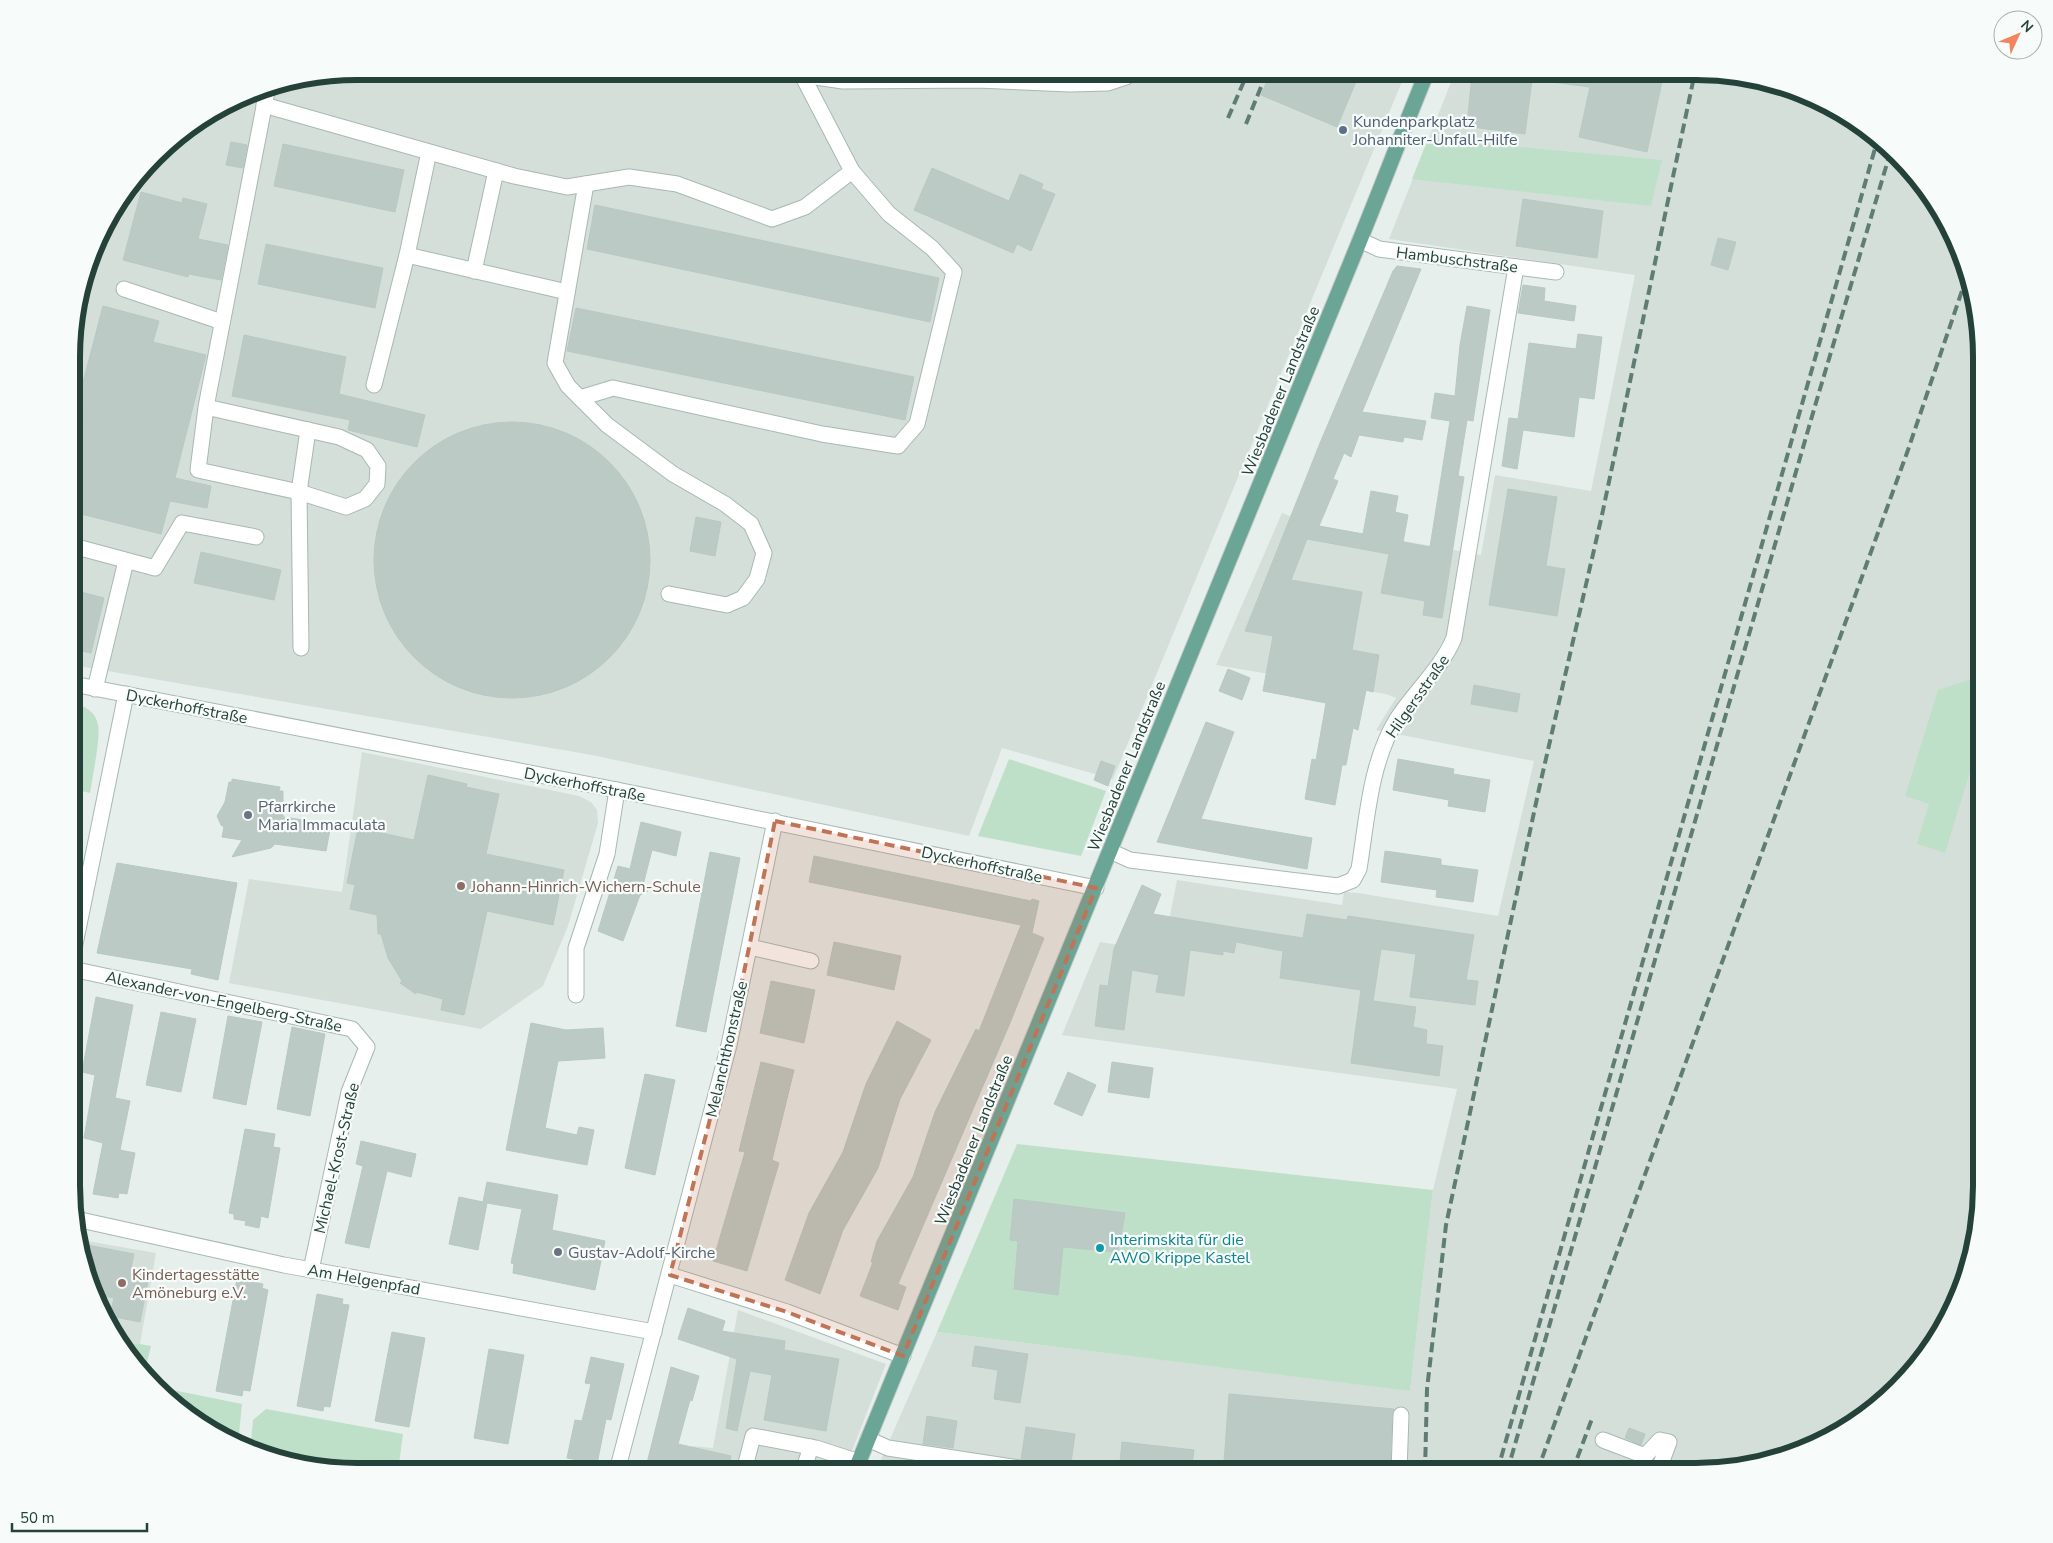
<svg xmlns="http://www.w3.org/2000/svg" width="2053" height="1543" viewBox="0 0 2053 1543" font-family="'Nunito Sans',sans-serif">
	<rect width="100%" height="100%" fill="#e6efeb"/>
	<g fill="#d4dfda">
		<polygon points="357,71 1406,72 1113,779 1002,748 969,836 592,755 73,665 74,319 109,214 169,142 265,86"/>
		<polygon points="1455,72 1715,72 1805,93 1884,142 1952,231 1972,283 1982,356 1981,1205 1960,1296 1911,1374 1822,1442 1752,1466 1696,1472 876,1471 937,1332 1410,1390 1433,1190 1457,1089 1062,1035 1100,942 1163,952 1177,880 1342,905 1344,892 1358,893 1498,916 1534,761 1376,730 1396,698 1386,694 1216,665 1282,513 1315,525 1481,555 1495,475 1591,491 1635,275 1389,239"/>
		<polygon points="362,752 579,796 591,802 597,810 598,823 568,926 543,986 481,1029 229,983 249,879 342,892"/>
		<polygon points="81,1240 156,1253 140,1344 125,1344 101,1313"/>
		<polygon points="738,1310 886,1364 844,1471 687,1471 692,1446 713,1448"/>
	</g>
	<g fill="#bfe0c8">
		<polygon points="1428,139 1662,160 1651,206 1412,179"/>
		<polygon points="1972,679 1982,682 1981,736 1945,853 1917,844 1929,804 1905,796 1938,690"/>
		<path d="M73 703C85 706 96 712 98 725 101 736 92 780 90 793L73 789Z"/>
		<polygon points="1009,759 1106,791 1081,856 978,836"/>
		<polygon points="1017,1144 1433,1190 1410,1391 937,1332"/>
		<polygon points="125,1344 140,1344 151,1346 145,1370"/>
		<polygon points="158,1387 242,1404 238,1444 169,1401"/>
		<polygon points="266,1409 403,1434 399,1464 433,1471 338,1471 250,1451 253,1420"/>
	</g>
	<g fill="#bbcac4" stroke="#b8c9c2">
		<polygon points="1271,72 1360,72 1337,127 1261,95"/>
		<polygon points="1478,72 1533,72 1525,134 1472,127 1473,116 1468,115 1472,75 1478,76"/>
		<polygon points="1545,72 1664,72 1647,152 1579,137 1590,87 1544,81"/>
		<polygon points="231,142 247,145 243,168 226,165"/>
		<polygon points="283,144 404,170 395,212 274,186"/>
		<polygon points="932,168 1009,201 1020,174 1043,184 1041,189 1055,194 1031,251 1017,244 1013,253 914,210"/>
		<polygon points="141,192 182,203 183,198 207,204 198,239 228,245 221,280 189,274 188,277 123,260"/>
		<polygon points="1523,199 1603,211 1597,258 1516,246"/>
		<polygon points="595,205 939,278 930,322 587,249"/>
		<polygon points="1718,238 1736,242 1728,270 1711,265"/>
		<polygon points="266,244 383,268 375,308 258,284"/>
		<polygon points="1397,266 1421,269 1362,412 1426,421 1422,440 1404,437 1403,442 1359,435 1351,457 1344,453 1333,479 1338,481 1319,526 1363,534 1371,491 1398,496 1395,512 1408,515 1403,542 1430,547 1450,421 1431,418 1435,393 1455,396 1460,345 1467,306 1490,310 1473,421 1467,420 1458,476 1464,477 1442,618 1423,615 1425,601 1381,593 1389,554 1307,539 1291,580 1362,592 1352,650 1379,655 1373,692 1366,690 1358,730 1353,728 1346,765 1342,765 1335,805 1305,799 1312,759 1316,760 1326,703 1263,691 1273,636 1245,631 1320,443 1393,271"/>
		<polygon points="1523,285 1545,288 1544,301 1576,306 1574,321 1518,313"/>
		<polygon points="103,306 159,321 153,342 206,355 175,478 211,486 207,508 170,501 161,534 73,512 73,453 84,411 76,409"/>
		<polygon points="576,308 914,377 905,420 567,351"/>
		<polygon points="1578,334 1602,337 1594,399 1579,397 1574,437 1523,430 1517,469 1502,466 1509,418 1518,419 1529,343 1576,349"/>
		<polygon points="244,335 346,357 339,394 425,415 417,447 348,430 350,420 232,396"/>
		<circle cx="512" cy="560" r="138"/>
		<polygon points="1508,489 1557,497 1546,566 1565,569 1557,616 1489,605"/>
		<polygon points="696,517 721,522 715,556 690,551"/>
		<polygon points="201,552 281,570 274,600 194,583"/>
		<polygon points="73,590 104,598 91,653 73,649"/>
		<polygon points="1228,669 1250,678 1242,700 1219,691"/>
		<polygon points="1474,685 1520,694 1517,712 1471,704"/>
		<polygon points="1206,722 1234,732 1201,819 1312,838 1307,869 1157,842"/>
		<polygon points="1398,759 1454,769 1453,774 1490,780 1485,812 1448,806 1449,800 1393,790"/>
		<polygon points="1101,761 1115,766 1108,786 1094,780"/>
		<polygon points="428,775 467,784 466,787 499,794 486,854 564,870 553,925 487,911 464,1015 441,1010 443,999 416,992 416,994 400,983 402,981 388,958 381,934 378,934 377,915 350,909 355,885 347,883 358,828 414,840"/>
		<polygon points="232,779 280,787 279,791 283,791 283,817 331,824 326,851 275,844 271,848 232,857 242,840 222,837 224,827 221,825 217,816 225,802 229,782 232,782"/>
		<polygon points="641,822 681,832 676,856 652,850 643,885 648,891 640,895 623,941 598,931 618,866 630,869"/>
		<polygon points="1385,851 1441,859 1441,865 1478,870 1473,902 1436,897 1437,890 1381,882"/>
		<polygon points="710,852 740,858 706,1032 676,1026"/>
		<polygon points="814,856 1031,901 1032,899 1039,901 1032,933 1044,938 1010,1023 898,1284 906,1287 898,1310 860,1296 873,1262 871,1262 877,1241 913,1177 935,1112 976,1029 979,1031 1021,925 809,882"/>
		<polygon points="117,863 237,883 218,980 191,974 192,969 97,953"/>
		<polygon points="1142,885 1161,894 1153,914 1238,928 1303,938 1307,914 1347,920 1348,916 1474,935 1466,980 1478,981 1475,1005 1410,997 1416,954 1381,949 1373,1001 1416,1007 1413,1027 1427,1030 1426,1044 1443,1046 1439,1076 1351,1063 1361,990 1280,978 1283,951 1236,942 1234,953 1223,951 1223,955 1190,950 1184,996 1156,992 1159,975 1132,970 1124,1030 1095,1026 1100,985 1108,986 1114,949"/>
		<polygon points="834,942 901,956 894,990 827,975"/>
		<polygon points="771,981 815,990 804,1043 760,1033"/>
		<polygon points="96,997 133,1005 115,1098 130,1101 120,1150 135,1153 127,1194 119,1193 118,1198 93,1194 103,1143 84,1138 95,1075 82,1072"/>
		<polygon points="161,1012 196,1019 181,1092 146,1085"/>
		<polygon points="228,1016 262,1022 246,1105 213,1098"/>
		<polygon points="897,1021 931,1040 900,1099 878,1168 843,1230 820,1294 785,1280 809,1213 843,1152 866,1084"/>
		<polygon points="531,1023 566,1030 603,1028 605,1058 558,1061 545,1128 577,1135 579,1127 594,1130 587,1165 506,1150"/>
		<polygon points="292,1027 325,1034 310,1116 277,1109"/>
		<polygon points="761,1062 794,1070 772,1160 779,1163 747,1271 713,1261 745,1152 739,1151"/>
		<polygon points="1112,1062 1153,1068 1149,1098 1108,1092"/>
		<polygon points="1068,1072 1096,1085 1082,1116 1054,1104"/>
		<polygon points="645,1074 675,1080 655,1175 625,1168"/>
		<polygon points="245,1129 275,1134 273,1147 280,1148 268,1218 261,1216 259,1228 245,1225 246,1221 234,1219 234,1214 229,1213"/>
		<polygon points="361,1141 416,1154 411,1177 387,1171 369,1248 345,1243 363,1166 356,1164"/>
		<polygon points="487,1182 558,1195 552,1230 605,1241 595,1290 513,1273 514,1264 511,1263 522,1209 487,1203 478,1250 449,1244 459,1197 483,1202"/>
		<polygon points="1014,1199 1125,1213 1118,1252 1063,1247 1058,1295 1014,1289 1018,1241 1010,1240"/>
		<polygon points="82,1244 134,1254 130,1273 149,1276 140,1322 110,1316 114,1298 100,1295 102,1282 92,1280"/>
		<polygon points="237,1279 263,1284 262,1288 268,1290 250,1391 243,1390 242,1396 216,1391"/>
		<polygon points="317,1294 343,1299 342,1304 349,1305 330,1407 324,1406 323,1411 297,1406"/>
		<polygon points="688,1308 725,1321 722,1331 785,1341 784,1350 839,1359 826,1431 764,1420 772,1375 750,1371 737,1431 726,1428 737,1359 678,1339"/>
		<polygon points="392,1332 425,1338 409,1427 375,1421"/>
		<polygon points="975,1346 1028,1354 1020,1403 994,1399 998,1370 972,1366"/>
		<polygon points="489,1349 524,1355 508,1444 474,1438"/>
		<polygon points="591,1357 624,1364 611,1420 606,1419 597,1464 567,1458 575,1420 582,1421 591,1384 585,1383"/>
		<polygon points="671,1367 699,1376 692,1401 690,1400 678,1444 731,1456 728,1471 645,1471"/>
		<polygon points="1229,1394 1394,1409 1392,1415 1390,1472 1322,1472 1224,1462"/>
		<polygon points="927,1416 957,1421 953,1448 923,1444"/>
		<polygon points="1026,1427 1075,1434 1070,1470 1047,1467 1041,1462 1021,1459"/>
		<polygon points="1629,1428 1645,1434 1641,1445 1625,1438"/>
		<polygon points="1122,1442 1194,1450 1191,1472 1119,1472"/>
	</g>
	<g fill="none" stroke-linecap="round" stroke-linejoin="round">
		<g stroke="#a8b8b2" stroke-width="17">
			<g id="minor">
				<polyline points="785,71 802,75 803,71"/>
				<polyline points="802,75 843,81 978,80 1070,84 1108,83 1126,77 1132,72"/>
				<polyline points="264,105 514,176 567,187 629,177 677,184 772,219 805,207 852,171"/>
				<polyline points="586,184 555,363 568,386 607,425 673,474 725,504 751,524 764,553 757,579 743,598 727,605 669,594"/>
				<polyline points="1360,240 1379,249 1556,272"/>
				<polyline points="407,255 567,292"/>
				<polyline points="474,271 496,171"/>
				<polyline points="124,289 222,322"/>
				<polyline points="374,385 407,255 429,152"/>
				<polyline points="580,398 613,388 822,434 898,446 917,424 954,272 932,248 889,214 852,171 802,75"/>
				<polyline points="206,407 339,437 367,450 378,466 377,484 365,499 346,507 299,492 198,470 206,407 268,86"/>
				<polyline points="73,546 155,568 182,523 256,537"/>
				<polyline points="301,648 299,492 308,430"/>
				<polyline points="73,684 617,790 1096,888"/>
				<polyline points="95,689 126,561"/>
				<path d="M1110 851 1130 860 1338 886 1353 880 1359 869C1367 820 1370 762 1397 719 1415 691 1441 669 1454 638L1516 267"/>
				<polyline points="750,947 811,961"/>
				<polyline points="72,959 126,694"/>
				<polyline points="72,969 352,1029 367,1047 349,1092 311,1270"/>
				<polyline points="576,995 576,948 607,854 617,790"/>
				<polyline points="76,1219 284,1265 654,1332"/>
				<polyline points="670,1275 787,1312 903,1356"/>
				<polyline points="868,1439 888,1448 1039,1471"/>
				<polyline points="1603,1440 1645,1456 1660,1440 1669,1442 1658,1472"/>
				<polyline points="617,1471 729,1045 775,821"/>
				<polyline points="744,1471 753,1436 816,1448 859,1462"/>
				<polyline points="803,1471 811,1447"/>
				<polyline points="1399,1472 1401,1415"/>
				<polyline points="1638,1472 1645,1456"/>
			</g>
		</g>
		<g stroke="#c2cac8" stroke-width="17">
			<path id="major" d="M855 1471C1021 1069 1186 665 1351 262 1377 199 1401 135 1427 72"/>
		</g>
		<use href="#minor" stroke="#fff" stroke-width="15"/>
		<use href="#major" stroke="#6aa596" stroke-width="15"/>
		<g stroke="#5f7d75" stroke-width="4" stroke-dasharray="10 5" stroke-linecap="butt">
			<polyline points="1228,118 1248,72"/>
			<polyline points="1246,124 1267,72"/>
			<polyline points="1425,1472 1427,1389 1446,1225 1539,789 1602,515 1695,72"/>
			<polyline points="1497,1472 1878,138"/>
			<polyline points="1507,1472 1815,406 1891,150"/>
			<polyline points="1537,1472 1908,450 1968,273"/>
			<polyline points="1572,1472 1593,1416"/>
		</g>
	</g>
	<path fill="#c07456" fill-opacity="0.2" stroke="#c07456" stroke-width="4" stroke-dasharray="10 6" stroke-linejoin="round" d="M775 821 1096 888 903 1356 787 1312 670 1275 729 1045Z"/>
	<circle fill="#5c6f8a" stroke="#f7fbf9" stroke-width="2" cx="1343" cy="130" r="5"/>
	<g fill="#6b7280" stroke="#f7fbf9" stroke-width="2">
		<circle cx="248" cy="815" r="5"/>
		<circle cx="558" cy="1252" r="5"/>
	</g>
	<g fill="#8d6e63" stroke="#f7fbf9" stroke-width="2">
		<circle cx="461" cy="886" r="5"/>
		<circle cx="122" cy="1283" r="5"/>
	</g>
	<circle fill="#0f9aa8" stroke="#f7fbf9" stroke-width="2" cx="1100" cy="1248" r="5"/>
	<g text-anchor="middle" stroke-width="4.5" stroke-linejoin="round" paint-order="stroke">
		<g font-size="16" fill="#4e5e75" stroke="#f7fbf9" text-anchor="start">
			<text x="1353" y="127">Kundenparkplatz<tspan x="1353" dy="18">Johanniter-Unfall-Hilfe</tspan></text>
		</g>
		<g font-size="16" fill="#24423a" stroke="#f7fbf9">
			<text transform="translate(1457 259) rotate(7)" y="6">Hambuschstraße</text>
			<text transform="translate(1280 391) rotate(-68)" y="6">Wiesbadener Landstraße</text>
			<text transform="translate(1417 696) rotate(-55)" y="6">Hilgersstraße</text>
			<text transform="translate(187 706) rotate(11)" y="6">Dyckerhoffstraße</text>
			<text transform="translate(1126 766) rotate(-68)" y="6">Wiesbadener Landstraße</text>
			<text transform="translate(585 784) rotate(11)" y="6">Dyckerhoffstraße</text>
			<text transform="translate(982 864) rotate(12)" y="6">Dyckerhoffstraße</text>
			<text transform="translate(224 1001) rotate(12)" y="6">Alexander-von-Engelberg-Straße</text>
			<text transform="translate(726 1049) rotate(-77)" y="6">Melanchthonstraße</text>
			<text transform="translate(973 1140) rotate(-68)" y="6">Wiesbadener Landstraße</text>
			<text transform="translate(336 1158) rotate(-77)" y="6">Michael-Krost-Straße</text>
			<text transform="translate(364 1279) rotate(10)" y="6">Am Helgenpfad</text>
		</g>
		<g font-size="16" fill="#5b616d" stroke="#f7fbf9" text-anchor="start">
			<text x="258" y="812">Pfarrkirche<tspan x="258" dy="18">Maria Immaculata</tspan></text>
			<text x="568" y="1258">Gustav-Adolf-Kirche</text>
		</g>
		<g font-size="16" fill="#785e54" stroke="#f7fbf9" text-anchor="start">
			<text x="471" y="892">Johann-Hinrich-Wichern-Schule</text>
			<text x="132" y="1280">Kindertagesstätte<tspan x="132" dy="18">Amöneburg e.V.</tspan></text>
		</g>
		<g font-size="16" fill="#0d838f" stroke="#f7fbf9" text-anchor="start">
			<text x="1110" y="1245">Interimskita für die<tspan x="1110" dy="18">AWO Krippe Kastel</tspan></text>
		</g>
	</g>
	<path d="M0 0H2053V1543H0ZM357 80H1696A277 277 0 0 1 1973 357V1186A277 277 0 0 1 1696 1463H357A277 277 0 0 1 80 1186V357A277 277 0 0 1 357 80Z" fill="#f7fbf9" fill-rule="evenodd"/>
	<path fill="none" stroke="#24423a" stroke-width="6" d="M357 80H1696A277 277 0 0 1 1973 357V1186A277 277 0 0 1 1696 1463H357A277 277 0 0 1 80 1186V357A277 277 0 0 1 357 80Z"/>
	<g transform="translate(2018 35) rotate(46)"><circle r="24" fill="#f7fbf9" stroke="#a3b1ad"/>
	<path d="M0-4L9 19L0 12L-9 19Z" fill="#f4845f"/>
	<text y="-8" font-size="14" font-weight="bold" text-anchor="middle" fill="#24423a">N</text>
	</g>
	<path d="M12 1523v8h135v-8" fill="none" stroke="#24423a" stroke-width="2.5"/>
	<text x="20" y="1523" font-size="15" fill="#24423a" stroke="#f7fbf9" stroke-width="4" paint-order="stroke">50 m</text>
</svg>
